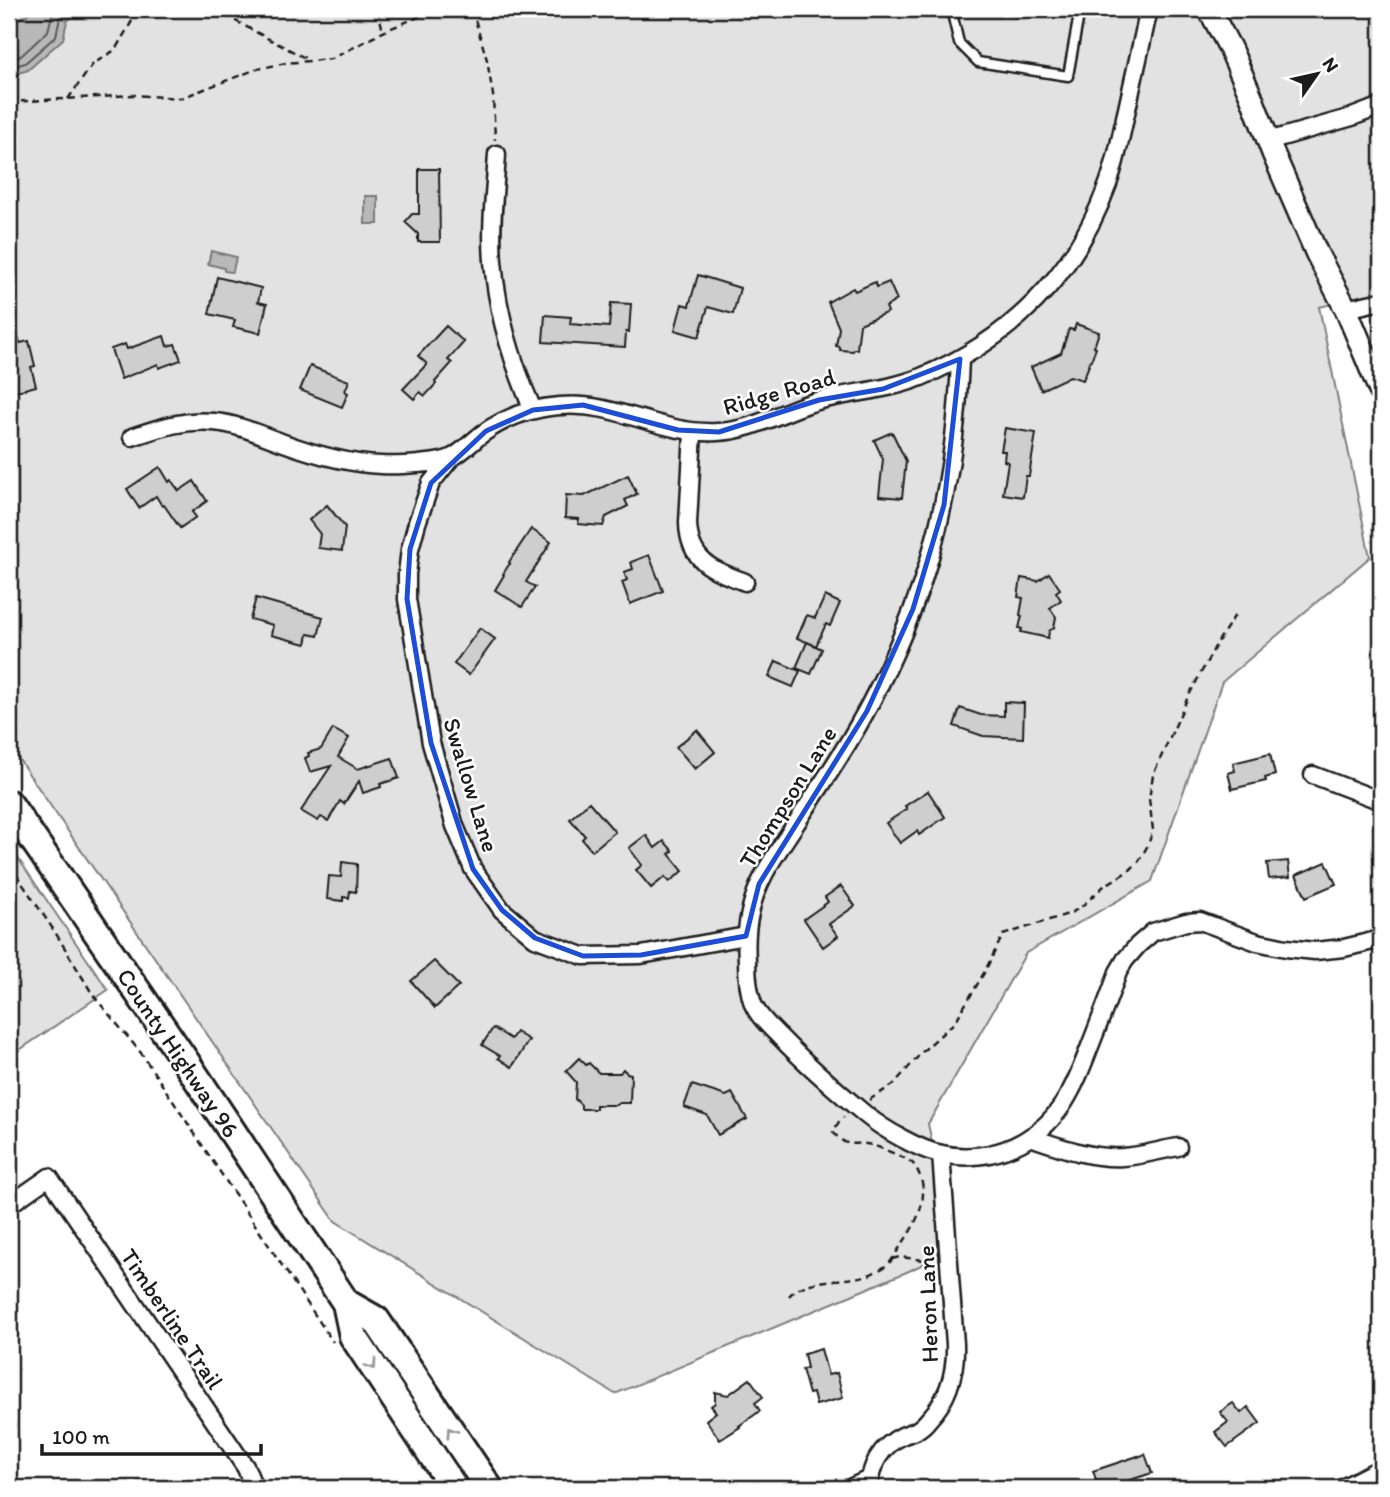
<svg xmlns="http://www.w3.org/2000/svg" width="1390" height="1497" viewBox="0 0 1390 1497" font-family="Itim,sans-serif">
	<rect width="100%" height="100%" fill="#fff"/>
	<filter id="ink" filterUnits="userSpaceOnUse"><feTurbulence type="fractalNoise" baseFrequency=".0143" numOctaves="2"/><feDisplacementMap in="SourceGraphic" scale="14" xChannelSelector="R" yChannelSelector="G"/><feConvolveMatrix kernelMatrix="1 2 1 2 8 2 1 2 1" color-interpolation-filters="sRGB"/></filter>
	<g filter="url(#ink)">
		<g fill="#e2e2e2" stroke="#7f7f7f" stroke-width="2">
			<polygon points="9,9 1381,9 1381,293 1319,307 1370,557 1222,682 1152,881 1026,953 928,1124 946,1206 941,1255 909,1271 615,1394 335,1221 9,745"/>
			<polygon points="9,845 108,990 9,1057"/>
		</g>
		<g fill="#b8b8b8" stroke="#7a7a7a" stroke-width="2">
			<polygon points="30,9 79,9 79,11 67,21 63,39 28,70 9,76 9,18 15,20 27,15"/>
			<rect x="365" y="196" width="13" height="28"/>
			<polygon points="211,251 236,257 233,271 231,272 224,271 224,268 208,264"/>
		</g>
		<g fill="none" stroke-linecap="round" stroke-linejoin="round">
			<g stroke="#5a5a5a" stroke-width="2">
				<polyline points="9,59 21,56 48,31 52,15 56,9"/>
				<polyline points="9,68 25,63 56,36 60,18 71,9"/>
			</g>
		</g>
		<g fill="#cecece" stroke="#1c1c1c" stroke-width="2">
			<polygon points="419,169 439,169 440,242 418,242 418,234 405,222 412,214 419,214"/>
			<polygon points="698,275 740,288 733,314 708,307 699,337 675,330 682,304 689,306"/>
			<polygon points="217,277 261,288 258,302 267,304 260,333 233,327 235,320 209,314"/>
			<polygon points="875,282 877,287 889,282 897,300 886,307 888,312 860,324 857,349 854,349 853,351 840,350 840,347 836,346 839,328 828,302 853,288 855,291"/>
			<polygon points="611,303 631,304 629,332 626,332 625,347 543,342 545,315 571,317 570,324 609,327"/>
			<polygon points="9,317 13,317 20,343 29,341 35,366 31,367 36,386 9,393"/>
			<polygon points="1076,324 1099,332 1094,347 1096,348 1083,380 1070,376 1041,390 1031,367 1061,353 1069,329 1074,330"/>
			<polygon points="446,326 464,342 448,360 452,363 435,382 436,384 425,396 420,392 414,399 403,389 427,364 418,356"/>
			<polygon points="164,336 167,346 175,344 181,360 159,368 158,364 121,379 111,349 125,344 127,349"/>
			<polygon points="310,366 349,381 345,391 348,393 342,407 300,390"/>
			<polygon points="1005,428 1036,433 1029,476 1026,476 1023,497 1003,494 1008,462 1004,461 1005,451 1001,451"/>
			<polygon points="892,432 906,461 902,498 879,496 883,459 874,440"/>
			<polygon points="160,467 169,482 171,480 179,491 194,481 207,501 192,512 196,517 180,528 164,505 162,506 156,496 139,508 127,489"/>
			<polygon points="628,475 637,494 625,500 628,506 606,517 603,526 578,524 579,519 565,518 566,495 584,496"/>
			<polygon points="327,505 345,527 342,551 318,548 320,534 309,520"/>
			<polygon points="531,529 551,542 526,582 535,587 522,607 495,590 504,575 503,574 510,563 509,562"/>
			<polygon points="649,555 663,591 630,604 622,582 627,580 624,572 633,569 631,562"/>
			<polygon points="1049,573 1060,589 1056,592 1061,600 1050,608 1056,617 1054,628 1049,631 1048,638 1021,632 1022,629 1019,628 1022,616 1020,615 1023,598 1018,597 1021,578 1038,581"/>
			<polygon points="825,596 840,603 830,626 826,624 816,646 797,638 807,615 815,618"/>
			<polygon points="256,598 323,617 318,636 308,634 306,644 271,635 273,625 250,619"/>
			<polygon points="480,628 495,639 469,675 454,664"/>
			<polygon points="807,642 822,649 811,674 796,668"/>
			<polygon points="776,661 800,671 793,687 769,677"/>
			<polygon points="1004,702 1024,703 1023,738 983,736 954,726 960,708 981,715 1004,716"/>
			<polygon points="333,729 349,738 338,757 358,769 392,758 399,778 380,784 381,787 363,793 359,781 344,804 340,801 328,821 321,817 318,821 301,811 331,766 310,772 305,758 309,756 308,753 321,749"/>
			<polygon points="697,730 715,752 695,769 676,747"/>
			<polygon points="1270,754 1275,775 1265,778 1266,781 1232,789 1228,773 1235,771 1233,763"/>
			<polygon points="928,791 945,817 919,835 917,831 900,843 886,823 907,809 905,806"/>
			<polygon points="589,802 615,832 592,851 582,839 585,836 570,819"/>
			<polygon points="646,835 655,848 664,841 673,851 669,854 683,871 669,882 665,877 651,888 636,870 642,865 629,848"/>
			<polygon points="1288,861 1290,877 1269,879 1267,863"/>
			<polygon points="342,862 357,864 356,892 350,891 349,898 343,897 343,901 327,899 329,876 341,877"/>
			<polygon points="1326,862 1336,884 1306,897 1296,875"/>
			<polygon points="841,886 855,906 829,924 838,936 823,947 804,919 828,902 825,897"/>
			<polygon points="434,961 459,986 435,1008 411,981"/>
			<polygon points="493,1028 511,1039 516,1032 529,1040 512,1067 498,1058 500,1056 482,1045"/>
			<polygon points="579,1058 586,1065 589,1063 599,1073 620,1073 623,1069 627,1073 631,1074 630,1103 619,1103 616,1105 596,1105 596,1109 581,1109 581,1105 575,1099 576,1082 566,1071"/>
			<polygon points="692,1085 726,1096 732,1093 747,1119 718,1135 707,1115 684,1107"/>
			<polygon points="821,1349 828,1375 837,1373 843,1398 816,1405 813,1393 809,1394 802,1369 807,1368 804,1354"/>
			<polygon points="750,1379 763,1397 755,1403 760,1411 739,1426 740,1427 720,1440 706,1420 716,1412 711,1406 715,1403 715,1392 728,1395"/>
			<polygon points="1233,1403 1241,1413 1248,1407 1260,1423 1227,1447 1215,1432 1228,1422 1220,1412"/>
			<polygon points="1145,1454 1152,1473 1127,1481 1129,1486 1122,1488 1099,1488 1093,1471 1138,1456 1138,1457"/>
		</g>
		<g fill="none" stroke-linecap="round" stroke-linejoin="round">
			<g stroke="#1c1c1c" stroke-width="13">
				<polyline id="service" points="951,9 959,43 978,62 1068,76 1080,9"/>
			</g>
			<g stroke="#1c1c1c" stroke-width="21">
				<g id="minor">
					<polyline points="1268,141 1352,117 1381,106"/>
					<path d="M497 154C495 189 490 225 493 261 497 314 512 362 533 410"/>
					<polyline points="1346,309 1381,301"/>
					<path d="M960 359C957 445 943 530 912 611 892 663 868 712 838 759 823 783 807 807 791 831 774 857 756 882 750 913 746 929 746 945 747 961 747 976 748 990 753 1004 758 1016 770 1027 780 1037 807 1065 836 1090 866 1115 883 1129 921 1151 942 1154 965 1159 993 1156 1014 1146 1061 1125 1075 1085 1092 1041 1101 1018 1110 995 1118 972L1125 960 1138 945 1153 932 1186 922 1200 921 1257 942 1286 948 1315 951 1344 948 1381 939"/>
					<path d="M693 432 688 523C689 562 713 570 745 582"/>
					<path d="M132 437C159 428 184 419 214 422 237 424 259 434 281 442 311 453 350 464 381 465 396 466 439 464 451 458 461 453 473 441 482 434 504 418 532 408 560 406 617 401 660 435 717 432 754 431 785 409 821 400 854 392 889 390 921 377 1010 340 1075 275 1108 184 1117 160 1121 134 1127 109 1134 76 1142 42 1149 9"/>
					<polyline points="451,458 431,483 417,523 410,549 407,574 407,599 431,743 455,826 473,869 502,910 535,938 583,956 641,955 746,936"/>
					<polyline points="1313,775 1381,801"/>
					<path d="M1030 1137C1060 1147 1091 1159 1123 1157 1141 1156 1160 1150 1178 1147"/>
					<polyline points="9,1205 49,1177 246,1468 254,1488"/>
					<polyline points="850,1488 869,1479"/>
					<path d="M869 1488C870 1466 881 1446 902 1436 907 1433 913 1433 917 1430 922 1427 926 1423 929 1419 949 1398 956 1373 955 1344L941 1154"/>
					<polyline points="1342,1488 1381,1468"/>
				</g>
			</g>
			<g stroke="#1c1c1c" stroke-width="26">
				<polyline id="tertiary" points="1209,9 1230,48 1251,96 1273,153 1317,254 1346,309 1381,393"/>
			</g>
			<g stroke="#1c1c1c" stroke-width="32">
				<g id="primary">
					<polyline points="9,804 190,1068 346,1303 353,1336 454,1488"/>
					<polyline points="346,1303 376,1320 489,1488"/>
				</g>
			</g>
			<g stroke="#1c1c1c" stroke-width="2.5" stroke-dasharray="7 5" stroke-linecap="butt">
				<polyline points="214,9 265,37 309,60"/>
				<polyline points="378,9 383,32"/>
				<polyline points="472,9 487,60 493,95 495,140"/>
				<polyline points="68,99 93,64 115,50 132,21 143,9"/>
				<polyline points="9,102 134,95 181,98 257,69 286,63 331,59 389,29 438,9"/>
				<polyline points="9,864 55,932 93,995 141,1053 333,1342"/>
				<polyline points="869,1100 893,1085 924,1050 955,1022 984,973 1003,935 1071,913 1081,907 1104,886 1130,870 1139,861 1148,845 1153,830 1149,799 1153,775 1188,697 1217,643 1237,612"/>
				<polyline points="892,1259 900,1257 933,1261"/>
				<path d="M789 1296C807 1276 847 1283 871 1274 877 1271 884 1268 889 1263 893 1260 895 1254 898 1250 913 1229 930 1202 920 1176 918 1171 915 1165 911 1162 906 1158 879 1147 872 1145 854 1140 849 1151 833 1132L840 1120 844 1117"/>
			</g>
			<use href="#service" stroke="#fff" stroke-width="8"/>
			<use href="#minor" stroke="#fff" stroke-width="16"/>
			<use href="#tertiary" stroke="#fff" stroke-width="21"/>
			<use href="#primary" stroke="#fff" stroke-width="26"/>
		</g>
		<defs><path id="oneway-chevron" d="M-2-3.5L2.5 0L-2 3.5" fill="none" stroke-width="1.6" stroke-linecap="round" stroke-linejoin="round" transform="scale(1.75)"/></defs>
		<g stroke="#999">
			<use href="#oneway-chevron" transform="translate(372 1365) rotate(56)"/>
			<use href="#oneway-chevron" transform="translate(451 1432) rotate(-124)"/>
		</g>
	</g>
	<path fill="none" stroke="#1d4ed8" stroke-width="5" stroke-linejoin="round" d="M960 359 944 505 913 609 867 711 759 884 746 936 641 955 583 956 535 938 502 910 473 869 431 743 407 599 410 549 431 483 486 431 533 410 583 405 678 430 719 432 819 400 883 389Z"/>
	<g text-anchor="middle" stroke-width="5" stroke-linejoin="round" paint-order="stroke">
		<g font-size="24" fill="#1c1c1c" stroke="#fff">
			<text transform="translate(779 392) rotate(-16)" y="8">Ridge Road</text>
			<text transform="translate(471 785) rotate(73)" y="8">Swallow Lane</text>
			<text transform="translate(788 797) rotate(-58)" y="8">Thompson Lane</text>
			<text transform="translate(178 1053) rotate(56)" y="8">County Highway 96</text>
			<text transform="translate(928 1304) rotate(-92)" y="8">Heron Lane</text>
			<text transform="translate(172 1319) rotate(56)" y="8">Timberline Trail</text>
		</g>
	</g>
	<rect width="1390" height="1497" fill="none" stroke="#fff" stroke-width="35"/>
	<rect x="18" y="18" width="1355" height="1462" fill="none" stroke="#1c1c1c" stroke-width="2.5" filter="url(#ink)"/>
	<g transform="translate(1317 74) rotate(56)" stroke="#ffffff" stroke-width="5" paint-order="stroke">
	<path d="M0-5L12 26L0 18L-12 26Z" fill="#1c1c1c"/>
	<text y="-10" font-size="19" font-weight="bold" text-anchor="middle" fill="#1c1c1c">N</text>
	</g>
	<path d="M42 1444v10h219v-10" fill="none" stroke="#1c1c1c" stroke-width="3.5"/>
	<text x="52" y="1444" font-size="21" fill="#1c1c1c" stroke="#ffffff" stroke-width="5" paint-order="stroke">100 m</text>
</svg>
